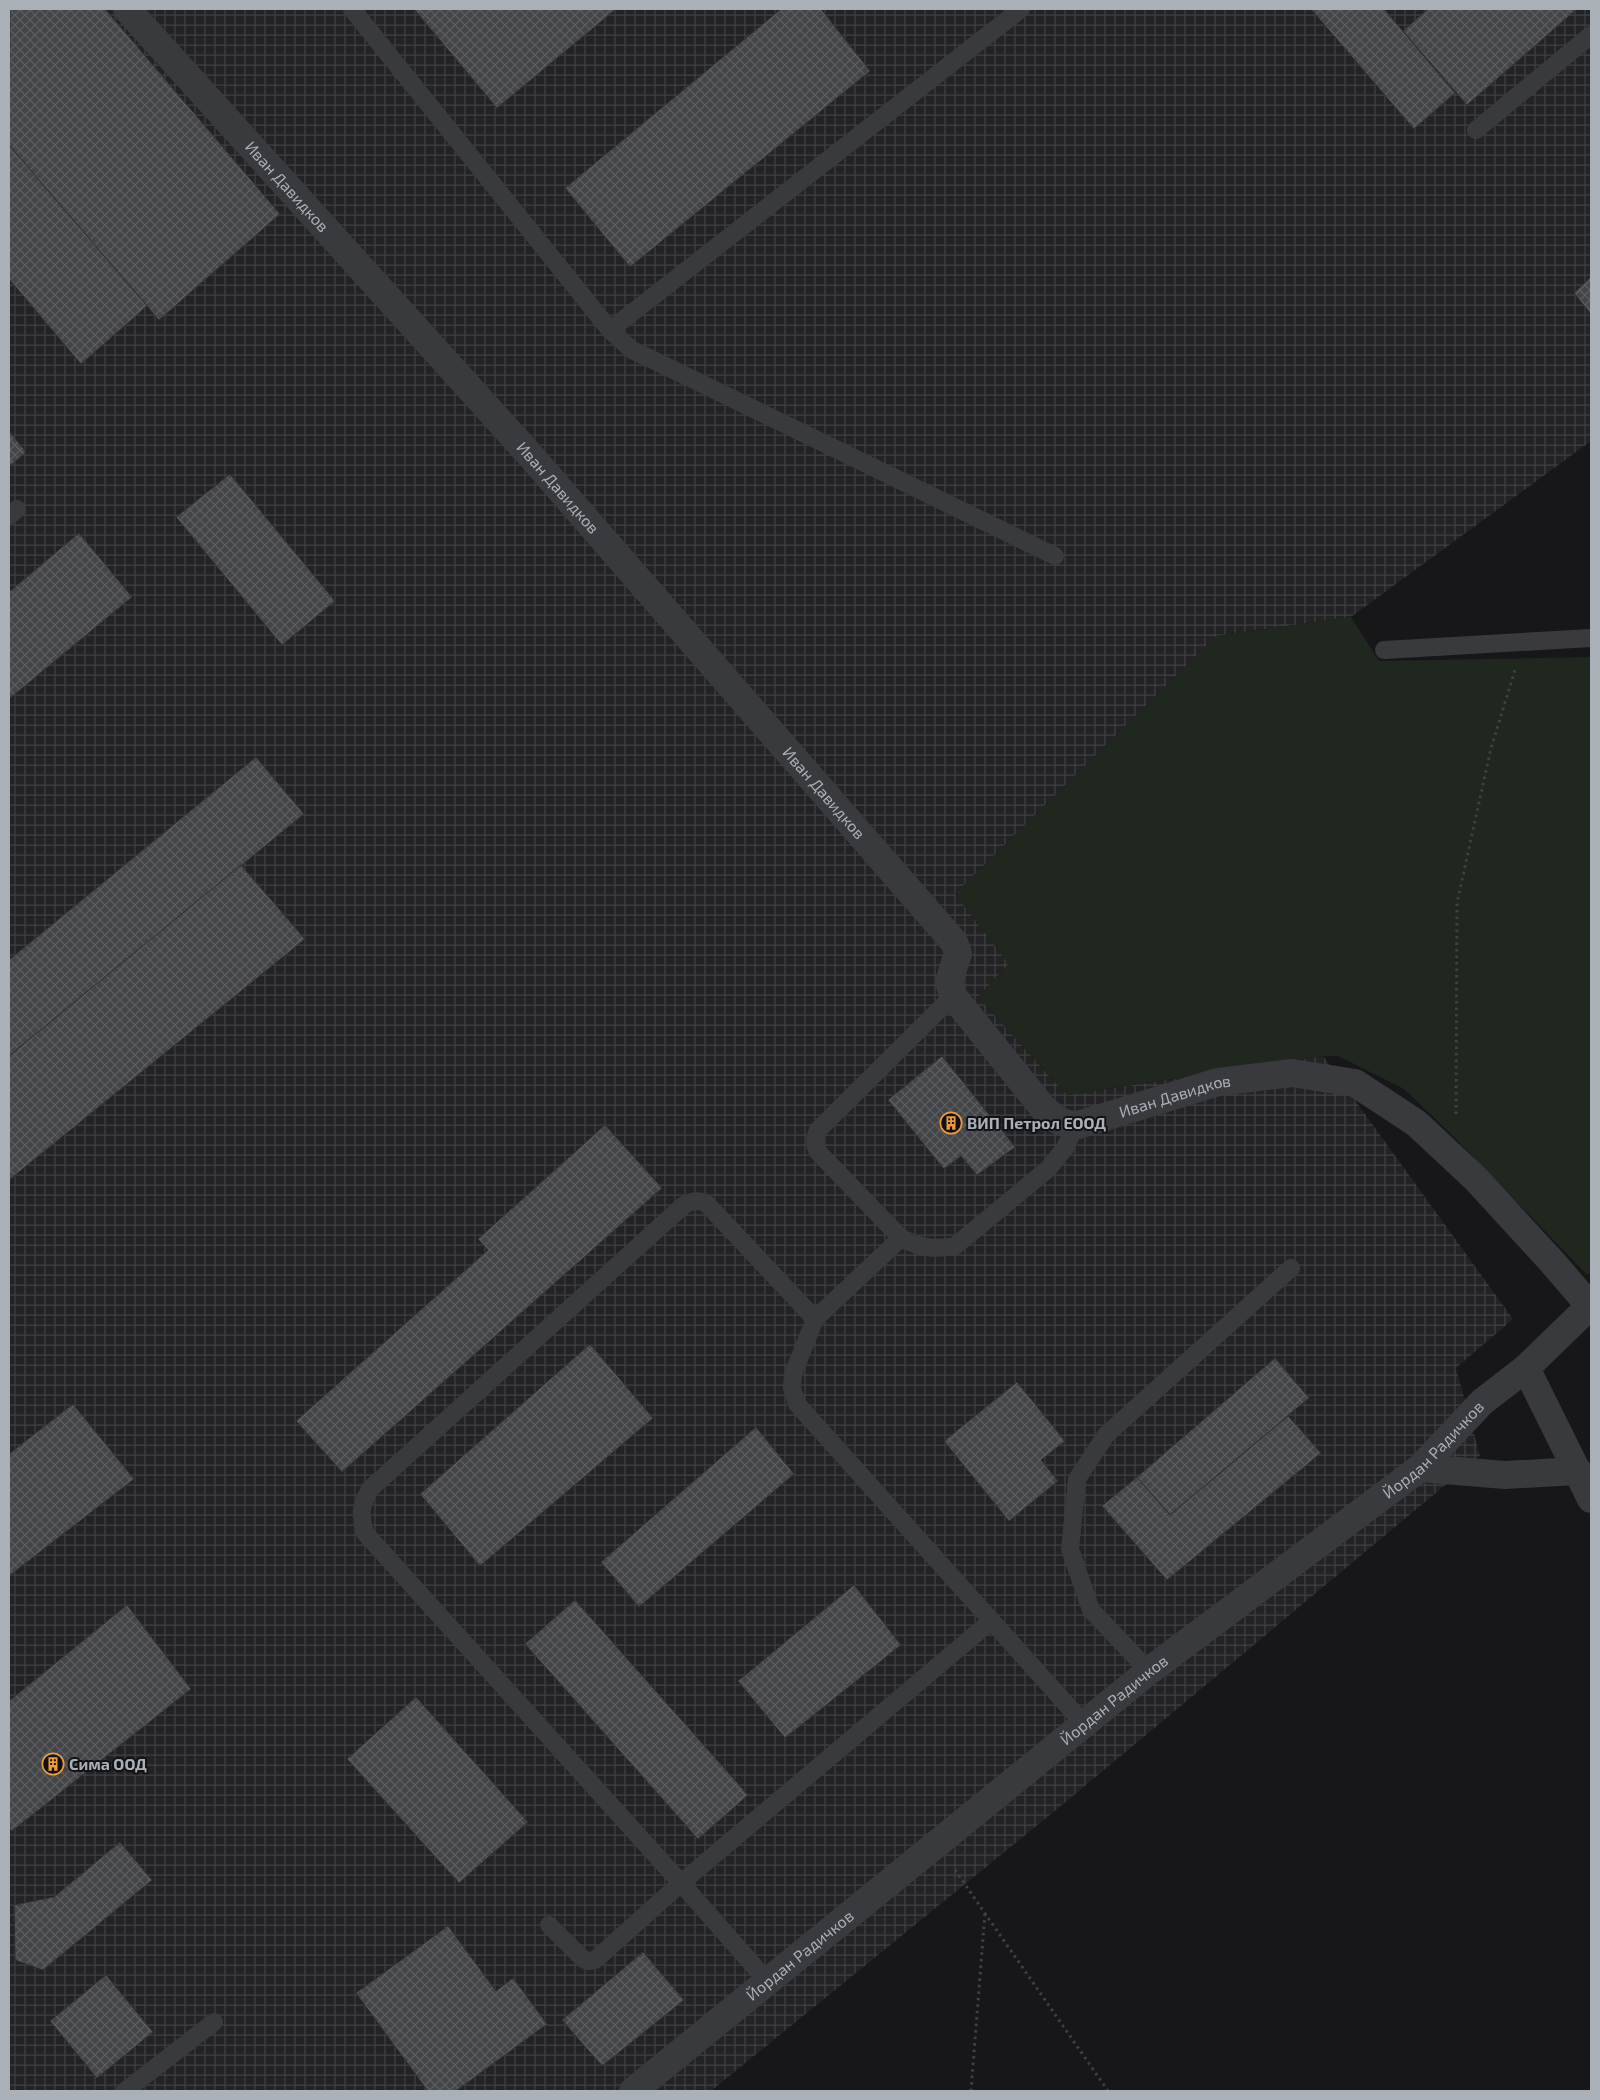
<svg xmlns="http://www.w3.org/2000/svg" width="1600" height="2100" viewBox="0 0 1600 2100" font-family="'Exo 2',sans-serif">
	<defs>
		<pattern id="industrial-grid" width="8" height="8" patternUnits="userSpaceOnUse" patternTransform="scale(1.25)"><rect width="8" height="8" fill="#232326"/><path d="M0 4h8M4 0v8" fill="none" stroke="#404043"/></pattern>
		<pattern id="building-cross-hatch" width="8" height="8" patternUnits="userSpaceOnUse" patternTransform="scale(1.25)"><rect width="8" height="8" fill="#434549"/><path d="M0 0l8 8M0 8l8-8" fill="none" stroke="#5b5d61"/></pattern>
	</defs>
	<rect width="100%" height="100%" fill="#171719"/>
	<polygon fill="url(#industrial-grid)" points="9,9 1591,9 1591,441 1351,617 1216,636 955,894 1009,964 978,997 1067,1095 1323,1056 1513,1319 1456,1368 1480,1456 1056,1810 711,2091 9,2091"/>
	<polygon fill="#1f271f" points="1351,617 1379,661 1591,657 1591,1272 1587,1275 1456,1139 1404,1089 1338,1056 1323,1056 1067,1095 978,997 1009,964 955,894 1216,636"/>
	<g fill="url(#building-cross-hatch)" stroke="#313135">
		<polygon points="10,9 105,9 280,214 159,320 9,145"/>
		<polygon points="414,9 616,9 497,108"/>
		<polygon points="781,9 821,9 870,71 630,267 565,188"/>
		<polygon points="1311,9 1384,9 1455,93 1414,129"/>
		<polygon points="1428,9 1577,9 1467,105 1403,31"/>
		<polygon points="9,145 147,306 81,364 9,279"/>
		<polygon points="1591,277 1591,314 1574,293"/>
		<polygon points="9,431 26,452 9,467"/>
		<polygon points="230,474 335,601 282,645 176,517"/>
		<polygon points="79,533 132,597 9,699 9,592"/>
		<polygon points="256,757 304,814 9,1056 9,960"/>
		<polygon points="241,865 305,939 9,1180 9,1056"/>
		<polygon points="942,1056 1015,1147 977,1175 961,1156 944,1169 888,1100"/>
		<polygon points="605,1125 662,1188 342,1472 296,1421 488,1250 478,1239"/>
		<polygon points="590,1344 653,1418 480,1566 420,1494"/>
		<polygon points="1275,1358 1309,1398 1170,1515 1137,1477"/>
		<polygon points="1017,1382 1065,1441 1041,1460 1058,1481 1009,1521 944,1441"/>
		<polygon points="73,1404 134,1479 9,1576 9,1454"/>
		<polygon points="1288,1416 1321,1453 1167,1580 1102,1506 1137,1477 1170,1515"/>
		<polygon points="756,1427 794,1474 639,1607 601,1562"/>
		<polygon points="854,1585 901,1645 785,1738 738,1681"/>
		<polygon points="575,1600 748,1795 698,1839 525,1644"/>
		<polygon points="127,1605 191,1689 12,1831 9,1828 9,1701"/>
		<polygon points="416,1697 528,1822 459,1883 347,1759"/>
		<polygon points="120,1842 152,1880 43,1970 15,1960 14,1905 54,1897"/>
		<polygon points="448,1926 496,1991 513,1978 547,2024 456,2091 428,2091 356,1993"/>
		<polygon points="643,1952 684,2000 602,2066 562,2020"/>
		<polygon points="106,1975 153,2032 97,2078 50,2021"/>
	</g>
	<g fill="none" stroke-linecap="round" stroke-linejoin="round">
		<g stroke="#3e4145" stroke-width="3" stroke-dasharray="2.5 4" stroke-linecap="butt">
			<polyline points="1456,1114 1457,903 1491,748 1515,670"/>
			<polyline points="955,1870 1108,2091"/>
			<polyline points="971,2091 985,1913"/>
		</g>
		<g stroke="#383a3e" stroke-width="18">
			<polyline points="352,9 610,330 1021,9"/>
			<polyline points="1476,130 1591,35"/>
			<polyline points="610,330 632,350 649,358 1055,556"/>
			<polyline points="9,516 17,509"/>
			<polyline points="1384,650 1591,638"/>
			<path d="M953 996 818 1130C814 1139 814 1143 818 1152L901 1238 815 1319 793 1374 792 1388 797 1404 1085 1725"/>
			<path d="M901 1238C922 1248 932 1250 955 1246L1048 1169 1065 1148 1075 1126"/>
			<polyline points="1149,1671 1091,1610 1070,1549 1077,1479 1106,1435 1291,1268"/>
			<polyline points="549,1925 583,1959 588,1961 595,1960 681,1883 991,1621"/>
			<path d="M768 1982 681 1883 365 1533C360 1514 360 1507 370 1489L684 1205C692 1201 697 1200 706 1203L815 1319"/>
			<polyline points="125,2091 214,2022"/>
		</g>
		<g stroke="#383a3e" stroke-width="28">
			<path id="s1" d="M127 9 529 454 954 942 958 953 949 982 953 996 1043 1108 1057 1120 1075 1126 1218 1082 1292 1073 1355 1083 1416 1123 1476 1179 1553 1263 1590 1306"/>
			<polyline points="1526,1368 1591,1499"/>
			<polyline points="1420,1468 1505,1475 1578,1471"/>
			<path id="s2" d="M633 2091 1149 1671 1420 1468 1482 1402 1526 1368 1591 1305"/>
		</g>
	</g>
	<defs>
		<g id="building-ring" transform="scale(1.125)"><circle r="9.5" fill="#121214" stroke="#ec9c3c" stroke-width="1.5"/><path d="M-4-6H4V6H1V3H-1V6H-4ZM-2.5-4.3h1.7v1.8h-1.7ZM.8-4.3h1.7v1.8H.8ZM-2.5-1h1.7V.8h-1.7ZM.8-1h1.7V.8H.8Z" fill="#ec9c3c"/></g>
	</defs>
	<g fill-rule="evenodd">
		<use href="#building-ring" x="951" y="1123"/>
		<use href="#building-ring" x="53" y="1764"/>
	</g>
	<g text-anchor="middle" stroke-width="4" stroke-linejoin="round" paint-order="stroke">
		<g font-size="16" fill="#a9b0b8" stroke="#121214">
			<text dy="6" stroke="none"><textPath href="#s1" startOffset="239">Иван Давидков</textPath></text>
			<text dy="6" stroke="none"><textPath href="#s1" startOffset="644">Иван Давидков</textPath></text>
			<text dy="6" stroke="none"><textPath href="#s1" startOffset="1049">Иван Давидков</textPath></text>
			<text dy="6" stroke="none"><textPath href="#s1" startOffset="1589">Иван Давидков</textPath></text>
			<text dy="6" stroke="none"><textPath href="#s2" startOffset="1026">Йордан Радичков</textPath></text>
			<text dy="6" stroke="none"><textPath href="#s2" startOffset="620">Йордан Радичков</textPath></text>
			<text dy="6" stroke="none"><textPath href="#s2" startOffset="215">Йордан Радичков</textPath></text>
		</g>
		<g font-size="16" font-weight="bold" fill="#a9b0b8" stroke="#121214" text-anchor="start">
			<text x="967" y="1129">ВИП Петрол ЕООД</text>
			<text x="69" y="1770">Сима ООД</text>
		</g>
	</g>
	<rect width="1600" height="2100" fill="none" stroke="#a9b0b8" stroke-width="20"/>
</svg>
